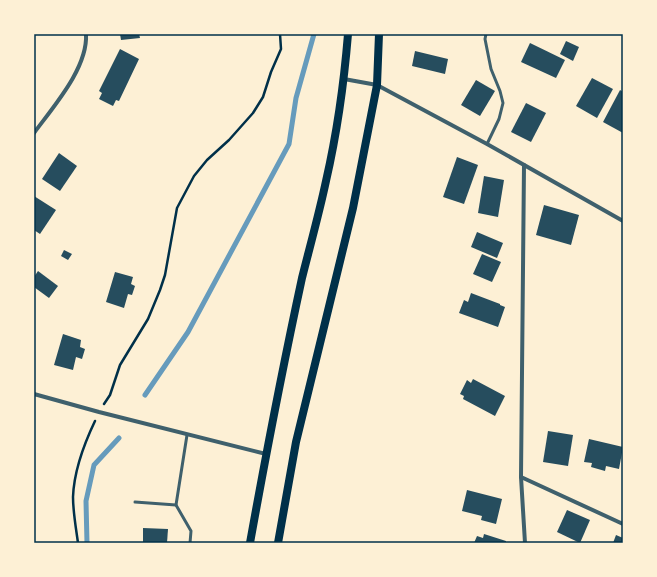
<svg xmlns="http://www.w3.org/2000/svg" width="657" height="577" viewBox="0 0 657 577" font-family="'Nunito Sans',sans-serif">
	<rect width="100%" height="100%" fill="#fdf0d5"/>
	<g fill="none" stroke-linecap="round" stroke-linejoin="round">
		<g stroke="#669bbc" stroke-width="5">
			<polyline points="145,395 188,332 289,144 296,98 314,34"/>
			<polyline points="87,543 86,501 94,465 119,438"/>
		</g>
	</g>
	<g fill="#264d5e">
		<polygon points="120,34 139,34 140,38 121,40"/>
		<polygon points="566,41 579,47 573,61 560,54"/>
		<polygon points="530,43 565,60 556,78 521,62"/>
		<polygon points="120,49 139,59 119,101 116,100 113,106 99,99 102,93 99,91"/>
		<polygon points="415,51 448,59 445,74 412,66"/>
		<polygon points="592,78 613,89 597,118 576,106"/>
		<polygon points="476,80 495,91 480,116 461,105"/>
		<polygon points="620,90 623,92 623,133 603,122"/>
		<polygon points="526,103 546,113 531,142 511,132"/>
		<polygon points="59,153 77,166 60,191 42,179"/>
		<polygon points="457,157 478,165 464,204 443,197"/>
		<polygon points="484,176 504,180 498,217 478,213"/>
		<polygon points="34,196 56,210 40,234 34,230"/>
		<polygon points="544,205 579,215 571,245 536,235"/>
		<polygon points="477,232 503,243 497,258 471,247"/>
		<polygon points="64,250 72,254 68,260 61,256"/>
		<polygon points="482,254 501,262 492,282 473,274"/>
		<polygon points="38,271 58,286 49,298 34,287 34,277"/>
		<polygon points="115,272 133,277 131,284 135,286 132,295 128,294 124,308 106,302"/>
		<polygon points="471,293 500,304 500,305 505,307 498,327 459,313 464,300 468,302"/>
		<polygon points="63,334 81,340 80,347 85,349 82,359 76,357 73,370 54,365"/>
		<polygon points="473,379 505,396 495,416 463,399 464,396 460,394 467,380 471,383"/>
		<polygon points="548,431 573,435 568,466 543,462"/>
		<polygon points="589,439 623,447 619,469 606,466 605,471 591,467 592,463 584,462"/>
		<polygon points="467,490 502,499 496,524 481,520 482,516 462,511"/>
		<polygon points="567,510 590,520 580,543 557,532"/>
		<polygon points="143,528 168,529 167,543 143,543"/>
		<polygon points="484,534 506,541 506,543 474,543 477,536 483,538"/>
		<polygon points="616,535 623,538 623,543 613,543"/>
	</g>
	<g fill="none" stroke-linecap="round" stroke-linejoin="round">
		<g stroke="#003049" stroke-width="2.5">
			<polyline points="104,404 110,395 120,365 148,319 160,290 165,275 177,208 194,176 207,160 229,140 253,113 263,97 271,72 281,49 280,34"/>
			<path d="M78 543C76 528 73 512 73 497 74 471 84 444 95 421"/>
		</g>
		<g stroke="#3f606c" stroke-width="3">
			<polyline points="486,34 485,39 491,69 500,91 503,103 499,119 487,144"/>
			<polyline points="187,435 176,505 191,531 190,543"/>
			<polyline points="135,502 176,505"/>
		</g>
		<g stroke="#3f606c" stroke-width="4">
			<polyline points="344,79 377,85 487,144 623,221"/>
			<path d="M34 133C53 107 88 68 86 34"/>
			<polyline points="524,165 521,477 525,543"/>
			<polyline points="34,394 99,412 266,454"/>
			<polyline points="521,477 623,524"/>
		</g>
		<g stroke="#003049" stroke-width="8">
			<path d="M250 543C266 454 283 366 302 278 310 246 319 214 326 181 337 133 344 83 348 34"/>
			<polyline points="278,543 296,442 353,208 377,85 379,34"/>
		</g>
	</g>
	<rect width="657" height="577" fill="none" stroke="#fdf0d5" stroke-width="70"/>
	<rect x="35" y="35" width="587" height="507" fill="none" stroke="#003049" stroke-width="1.5"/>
</svg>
